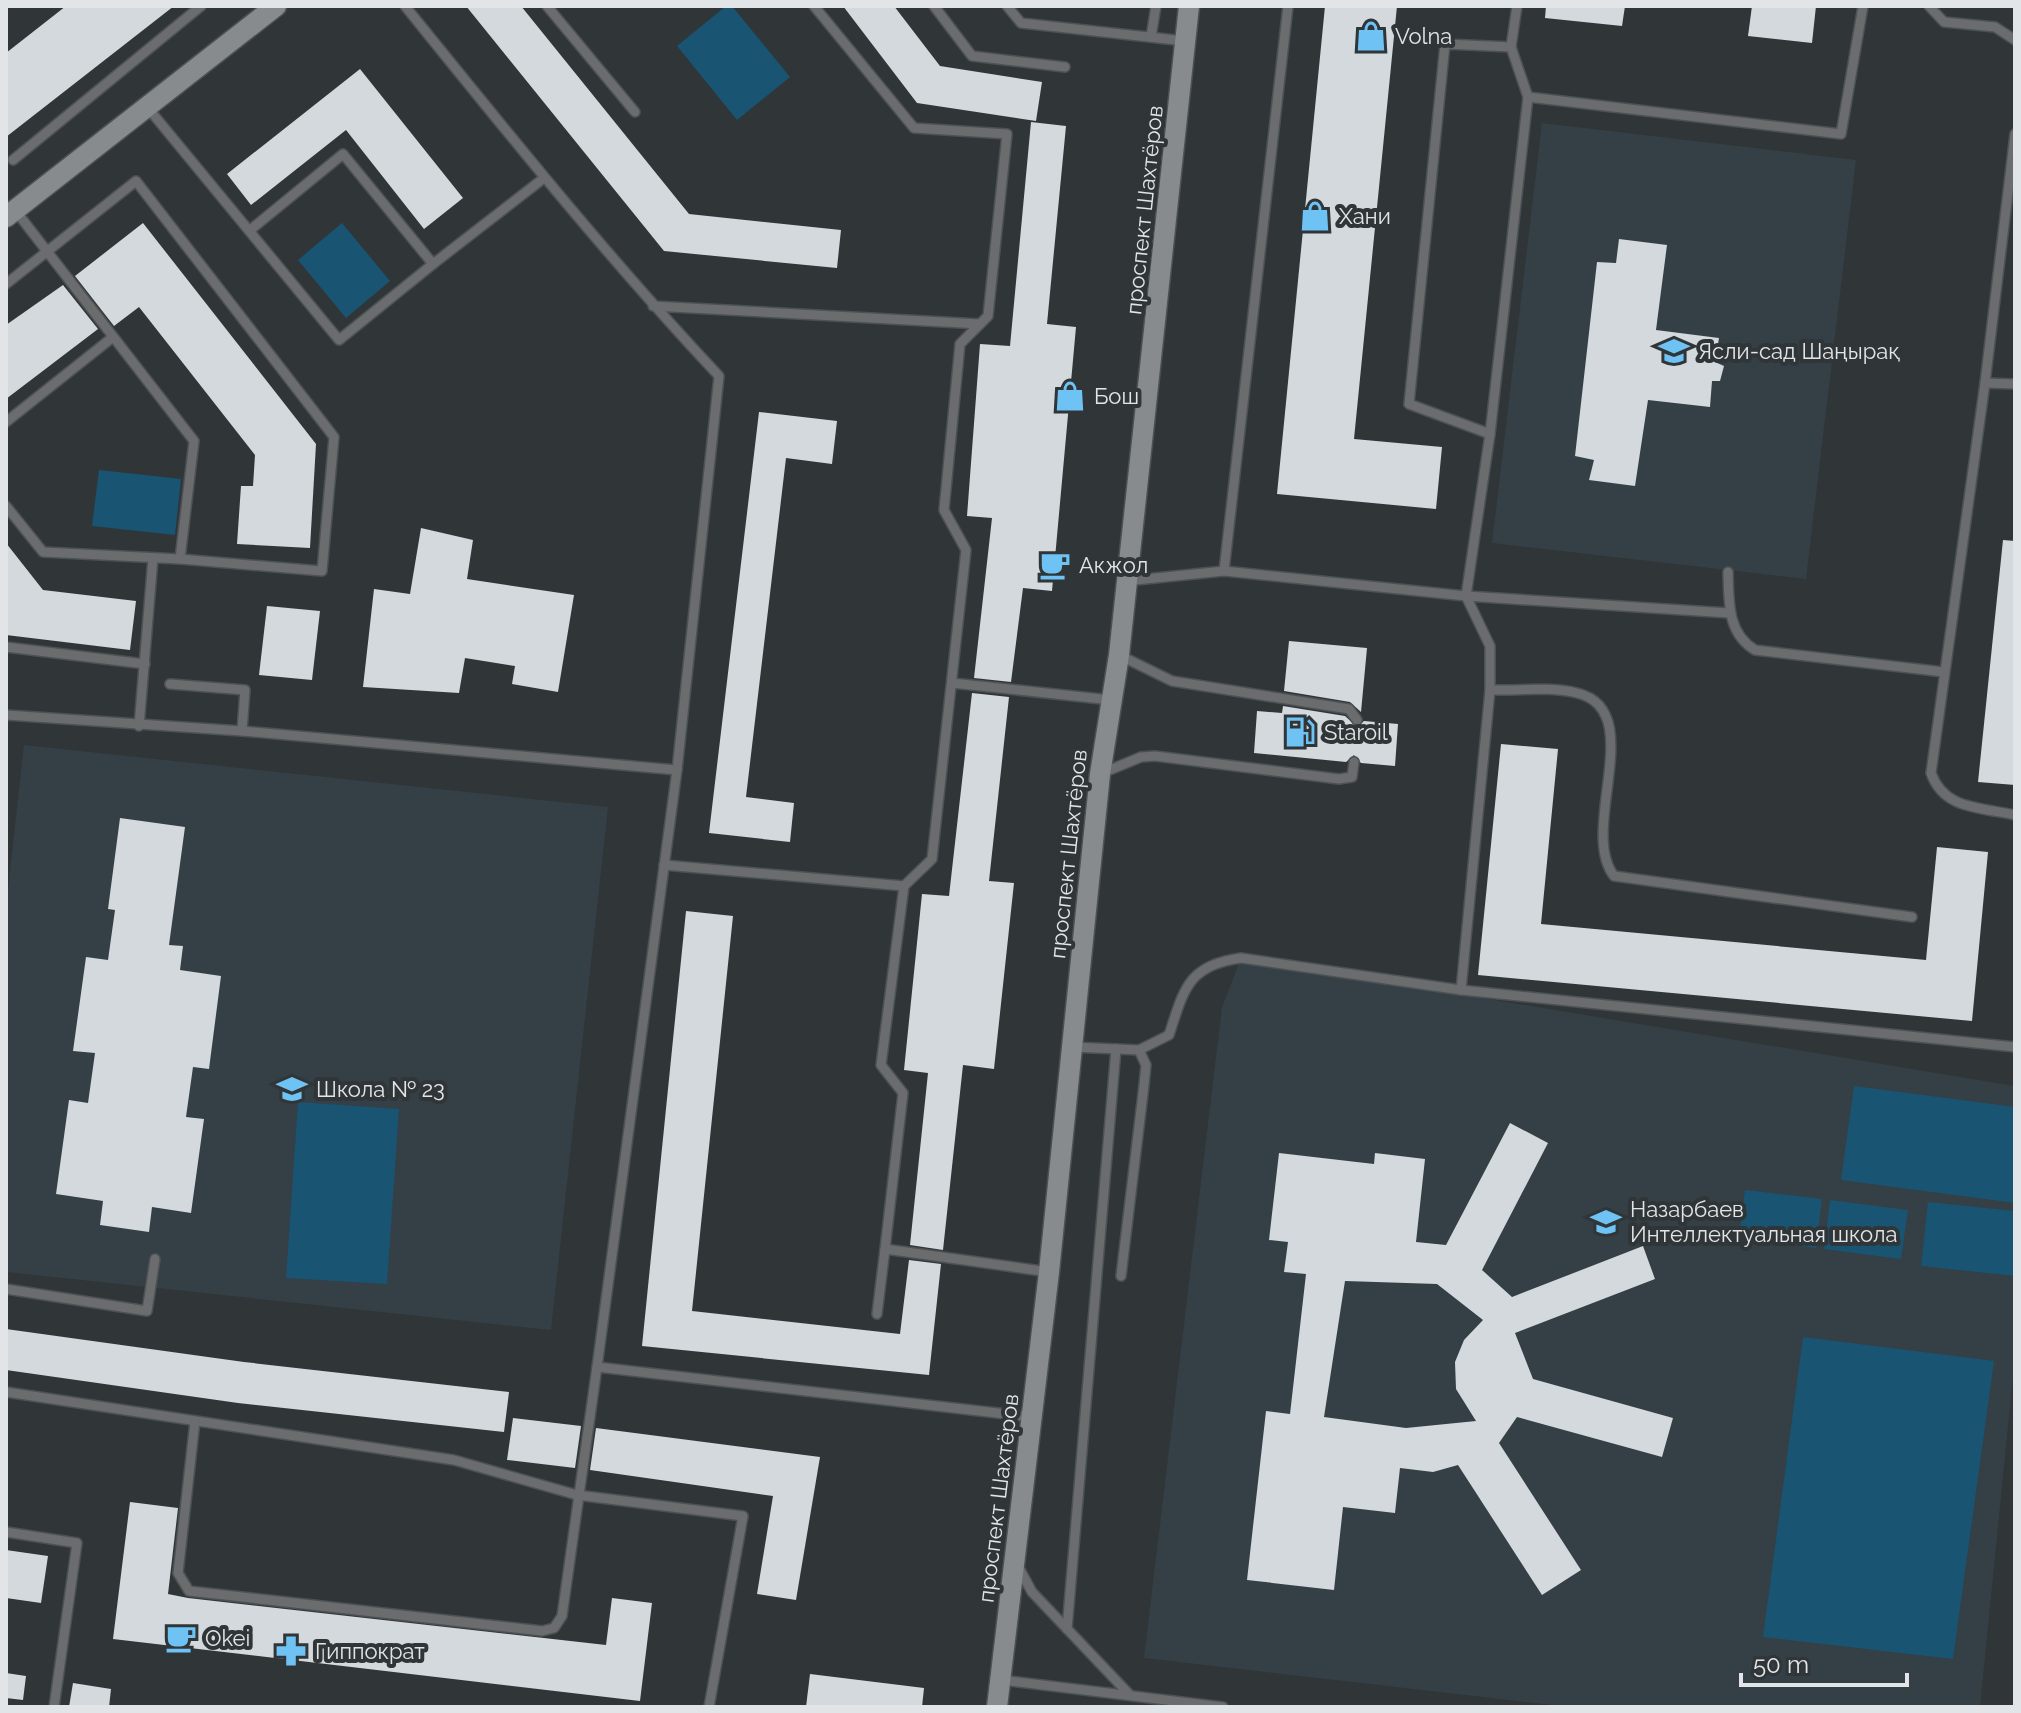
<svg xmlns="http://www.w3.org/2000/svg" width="2021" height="1713" viewBox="0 0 2021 1713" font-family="Raleway,sans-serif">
	<rect width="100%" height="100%" fill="#303538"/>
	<g fill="#353f46">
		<polygon points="1542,123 1856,160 1806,579 1492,543"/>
		<polygon points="24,745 608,807 551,1330 6,1272 6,907"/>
		<polygon points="1241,958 2015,1086 2015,1357 1980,1707 1570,1707 1144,1658 1222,1007"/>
	</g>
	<g fill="#195473">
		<polygon points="726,6 732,6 790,77 737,120 677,46"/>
		<polygon points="342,223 390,281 346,318 298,260"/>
		<polygon points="99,470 181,479 175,535 92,526"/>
		<polygon points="1854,1086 2015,1107 2015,1203 1841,1180"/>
		<polygon points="298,1102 399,1109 387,1284 286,1278"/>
		<polygon points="1745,1190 1822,1199 1816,1248 1739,1238"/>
		<polygon points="1830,1200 1908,1210 1901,1259 1824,1249"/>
		<polygon points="1928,1202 2015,1211 2015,1276 1921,1266"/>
		<polygon points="1803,1337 1994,1361 1953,1659 1763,1637"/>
	</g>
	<g fill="#d3d9dd" fill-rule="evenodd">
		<polygon points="66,6 174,6 6,137 6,53"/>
		<polygon points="466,6 521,6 689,214 841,230 837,268 664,251"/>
		<polygon points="843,6 894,6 940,66 1042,82 1036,121 917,103"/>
		<polygon points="1325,6 1397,6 1354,439 1442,447 1436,509 1277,494"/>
		<polygon points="1546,6 1625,6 1622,26 1545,18"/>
		<polygon points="1752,6 1816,6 1812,43 1748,36"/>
		<polygon points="360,69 463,198 424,229 346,130 251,205 227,174"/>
		<polygon points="1031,122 1066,126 1047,324 1076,327 1052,591 1023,588 1011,682 974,678 992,518 967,516 980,344 1010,346"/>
		<polygon points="143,223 316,444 310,548 237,544 241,486 253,486 255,455 139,307 114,326 75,276"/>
		<polygon points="1619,239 1667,245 1656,330 1719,338 1715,362 1724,366 1720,381 1712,381 1710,407 1648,400 1635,486 1589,480 1594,460 1575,456 1597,262 1616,263"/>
		<polygon points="63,285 98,329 6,399 6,325"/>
		<polygon points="759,412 837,421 832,464 786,458 746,797 794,803 790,842 709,833"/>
		<polygon points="421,528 473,540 467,579 574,595 558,692 512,684 515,666 465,658 459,693 363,687 374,589 410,594"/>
		<polygon points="2003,540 2015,541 2015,785 1978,782"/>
		<polygon points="6,543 43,590 136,601 130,650 6,635"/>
		<polygon points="267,606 320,611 312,680 259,675"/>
		<polygon points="1289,641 1367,648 1361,712 1350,702 1284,691"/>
		<polygon points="972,693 1009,697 989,881 1014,883 994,1069 963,1065 943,1250 910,1245 928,1073 904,1070 922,894 949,896"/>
		<polygon points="1283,706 1345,716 1357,727 1364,721 1398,724 1395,766 1361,763 1354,755 1346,762 1254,753 1257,711 1282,713"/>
		<polygon points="1501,744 1558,749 1541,924 1926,960 1937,847 1988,852 1972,1021 1478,975"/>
		<polygon points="120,818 185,827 169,945 183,946 180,970 221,976 209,1069 193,1067 186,1117 204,1119 191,1213 152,1207 149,1232 100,1225 103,1201 56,1194 69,1100 88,1103 95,1053 73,1051 86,957 108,960 115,910 108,909"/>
		<polygon points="686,911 733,916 692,1311 900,1334 909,1260 941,1264 929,1375 642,1346"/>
		<path d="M1510 1123 1548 1143 1482 1270 1512 1297 1643 1246 1655 1279 1515 1333 1533 1379 1673 1418 1662 1457 1517 1417 1499 1443 1581 1570 1542 1595 1458 1465 1433 1472 1400 1468 1395 1513 1343 1507 1334 1590 1247 1580 1266 1411 1290 1414 1306 1274 1284 1272 1288 1242 1269 1240 1279 1153 1374 1164 1375 1153 1425 1159 1416 1242 1446 1245ZM1345 1281 1437 1284 1483 1320 1464 1340 1455 1362 1456 1389 1476 1421 1406 1428 1324 1417Z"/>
		<polygon points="6,1329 244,1362 509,1392 504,1432 238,1403 6,1370"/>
		<polygon points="513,1418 581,1426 575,1468 507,1460"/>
		<polygon points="596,1428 820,1457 796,1600 757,1594 773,1496 590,1470"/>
		<polygon points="130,1502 178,1508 168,1594 188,1598 606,1645 612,1598 652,1603 640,1701 113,1639"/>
		<polygon points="6,1550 48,1556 41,1603 6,1598"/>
		<polygon points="6,1673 26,1676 23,1700 6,1698"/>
		<polygon points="810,1674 924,1688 922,1707 806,1707"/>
		<polygon points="73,1683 111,1689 109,1707 69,1707"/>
	</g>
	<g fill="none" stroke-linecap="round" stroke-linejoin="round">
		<g stroke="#4c5154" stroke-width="12">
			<g id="lane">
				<path d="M405 6C507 132 608 258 719 376L677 770 597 1367 1032 1417"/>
				<polyline points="547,6 635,112"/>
				<polyline points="814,6 914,128 1007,134 988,316 960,344 944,510 966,550 932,859 904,886 881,1065 903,1093 885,1249"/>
				<polyline points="934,6 972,56 1065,67"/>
				<polyline points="1007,6 1021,23 1185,41"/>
				<polyline points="1929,6 1944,22 1995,27 2015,40"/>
				<polyline points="1151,37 1156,6"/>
				<polyline points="1528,97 1841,134 1863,6"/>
				<polyline points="148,108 339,340 433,264 343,154 249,231"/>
				<path d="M2015 134 1985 383 1931 773C1944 810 1980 807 2015 815"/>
				<polyline points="13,160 201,6"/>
				<polyline points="433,264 544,178"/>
				<path d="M6 284 136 181 334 437 322 571 180 559 194 441C134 364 74 287 15 210"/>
				<polyline points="653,306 980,324"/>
				<polyline points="1985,383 2015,384"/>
				<polyline points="6,422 113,337"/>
				<polyline points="1490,434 1409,404 1445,44 1511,47"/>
				<polyline points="6,506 43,552 180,559"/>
				<polyline points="1224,571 1288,6"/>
				<path d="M1728 572C1729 602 1727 633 1755 650L1944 672"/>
				<polyline points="1126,581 1224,571 1466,596 1729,613"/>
				<polyline points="6,647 145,664"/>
				<polyline points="1119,655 1172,681 1349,709 1357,720"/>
				<polyline points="952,683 1111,700"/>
				<polyline points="170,684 245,690 242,731"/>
				<polyline points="1490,690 1490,646 1466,596 1490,434 1528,97 1511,47 1517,6"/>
				<polyline points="6,715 242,731 677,770"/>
				<polyline points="139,726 153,558"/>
				<polyline points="1100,774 1141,757 1155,756 1339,779 1352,777 1354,762"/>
				<polyline points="664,865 904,886"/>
				<path d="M1461 990 1490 690C1517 691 1550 686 1577 693 1649 710 1578 830 1614 876L1912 917"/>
				<path d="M1072 1047 1139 1050 1169 1035C1184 989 1188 965 1241 958L1461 990 2015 1047"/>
				<polyline points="1121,1276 1144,1085 1146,1065 1139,1050"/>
				<polyline points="6,1289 147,1311 155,1259"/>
				<polyline points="877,1314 885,1249 1049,1272"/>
				<polyline points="6,1392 454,1460 577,1495 743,1516 709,1707"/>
				<polyline points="195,1421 178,1573 189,1591 542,1631 554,1628 562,1616 597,1367"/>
				<polyline points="6,1532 77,1543 54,1707"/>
				<polyline points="1019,1568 1032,1592 1129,1694"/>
				<polyline points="1067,1629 1116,1049"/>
				<polyline points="1001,1680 1223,1707"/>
			</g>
		</g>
		<g stroke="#4c5154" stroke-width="23">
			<g id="secondary">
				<polyline points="6,217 276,6"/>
				<polyline points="997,1707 1049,1272 1100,774 1119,655 1189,6"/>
			</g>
		</g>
		<use href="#lane" stroke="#6a6c6e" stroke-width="9"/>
		<use href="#secondary" stroke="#878b8e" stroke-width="20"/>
	</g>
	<defs>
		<g id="shop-bare" transform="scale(2.4)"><path d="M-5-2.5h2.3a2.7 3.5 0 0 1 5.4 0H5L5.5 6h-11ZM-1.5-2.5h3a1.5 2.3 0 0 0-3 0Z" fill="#6fc2f4" stroke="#303538" stroke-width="2.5" paint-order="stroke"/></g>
		<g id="school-bare" transform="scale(2.4)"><path d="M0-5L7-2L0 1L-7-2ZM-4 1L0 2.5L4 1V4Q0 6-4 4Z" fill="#6fc2f4" stroke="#303538" stroke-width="2.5" paint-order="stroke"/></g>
		<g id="cafe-bare" transform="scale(2.4)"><path d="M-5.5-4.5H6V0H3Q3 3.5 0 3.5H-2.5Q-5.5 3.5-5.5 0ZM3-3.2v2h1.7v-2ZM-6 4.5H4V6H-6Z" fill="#6fc2f4" stroke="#303538" stroke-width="2.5" paint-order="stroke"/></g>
		<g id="fuel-bare" transform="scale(2.4)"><path d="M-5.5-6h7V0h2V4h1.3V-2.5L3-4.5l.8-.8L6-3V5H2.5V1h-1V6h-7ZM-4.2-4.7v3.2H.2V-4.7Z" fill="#6fc2f4" stroke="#303538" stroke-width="2.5" paint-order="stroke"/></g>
		<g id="pharmacy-bare" transform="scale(2.4)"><path d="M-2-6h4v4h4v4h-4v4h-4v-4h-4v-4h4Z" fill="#6fc2f4" stroke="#303538" stroke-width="2.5" paint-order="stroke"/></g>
	</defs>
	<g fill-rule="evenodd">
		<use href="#shop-bare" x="1371" y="36"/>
		<use href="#shop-bare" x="1315" y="216"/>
		<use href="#school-bare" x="1674" y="351"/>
		<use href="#shop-bare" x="1070" y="396"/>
		<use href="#cafe-bare" x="1055" y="565"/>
		<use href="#fuel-bare" x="1300" y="732"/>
		<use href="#school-bare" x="292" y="1089"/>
		<use href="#school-bare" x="1606" y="1222"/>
		<use href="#cafe-bare" x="181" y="1638"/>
		<use href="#pharmacy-bare" x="291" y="1651"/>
	</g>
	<g text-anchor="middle" stroke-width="8" stroke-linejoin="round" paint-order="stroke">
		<g font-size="22" fill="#e2e5e7" stroke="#303538" text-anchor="start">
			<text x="1395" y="44">Volna</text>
			<text x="1339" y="224">Хани</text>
			<text x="1698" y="359">Ясли-сад Шаңырақ</text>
			<text x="1094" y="404">Бош</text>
			<text x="1079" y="573">Акжол</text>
			<text x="1324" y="740">Staroil</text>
			<text x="316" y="1097">Школа № 23</text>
			<text x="1630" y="1217">Назарбаев<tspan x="1630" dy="25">Интеллектуальная школа</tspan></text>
			<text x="205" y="1646">Okei</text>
			<text x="315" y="1659">Гиппократ</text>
		</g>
		<g font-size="22" fill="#e2e5e7" stroke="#303538">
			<text transform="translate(1144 210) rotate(-84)" y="8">проспект Шахтёров</text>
			<text transform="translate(1068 854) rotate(-84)" y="8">проспект Шахтёров</text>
			<text transform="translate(998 1498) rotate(-83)" y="8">проспект Шахтёров</text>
		</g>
	</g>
	<rect width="2021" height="1713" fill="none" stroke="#e2e5e7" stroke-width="16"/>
	<path d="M1741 1673v12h166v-12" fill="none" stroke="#e2e5e7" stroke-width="4"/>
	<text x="1753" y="1673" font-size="24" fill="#e2e5e7" stroke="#303538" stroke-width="6" paint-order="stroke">50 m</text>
</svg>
